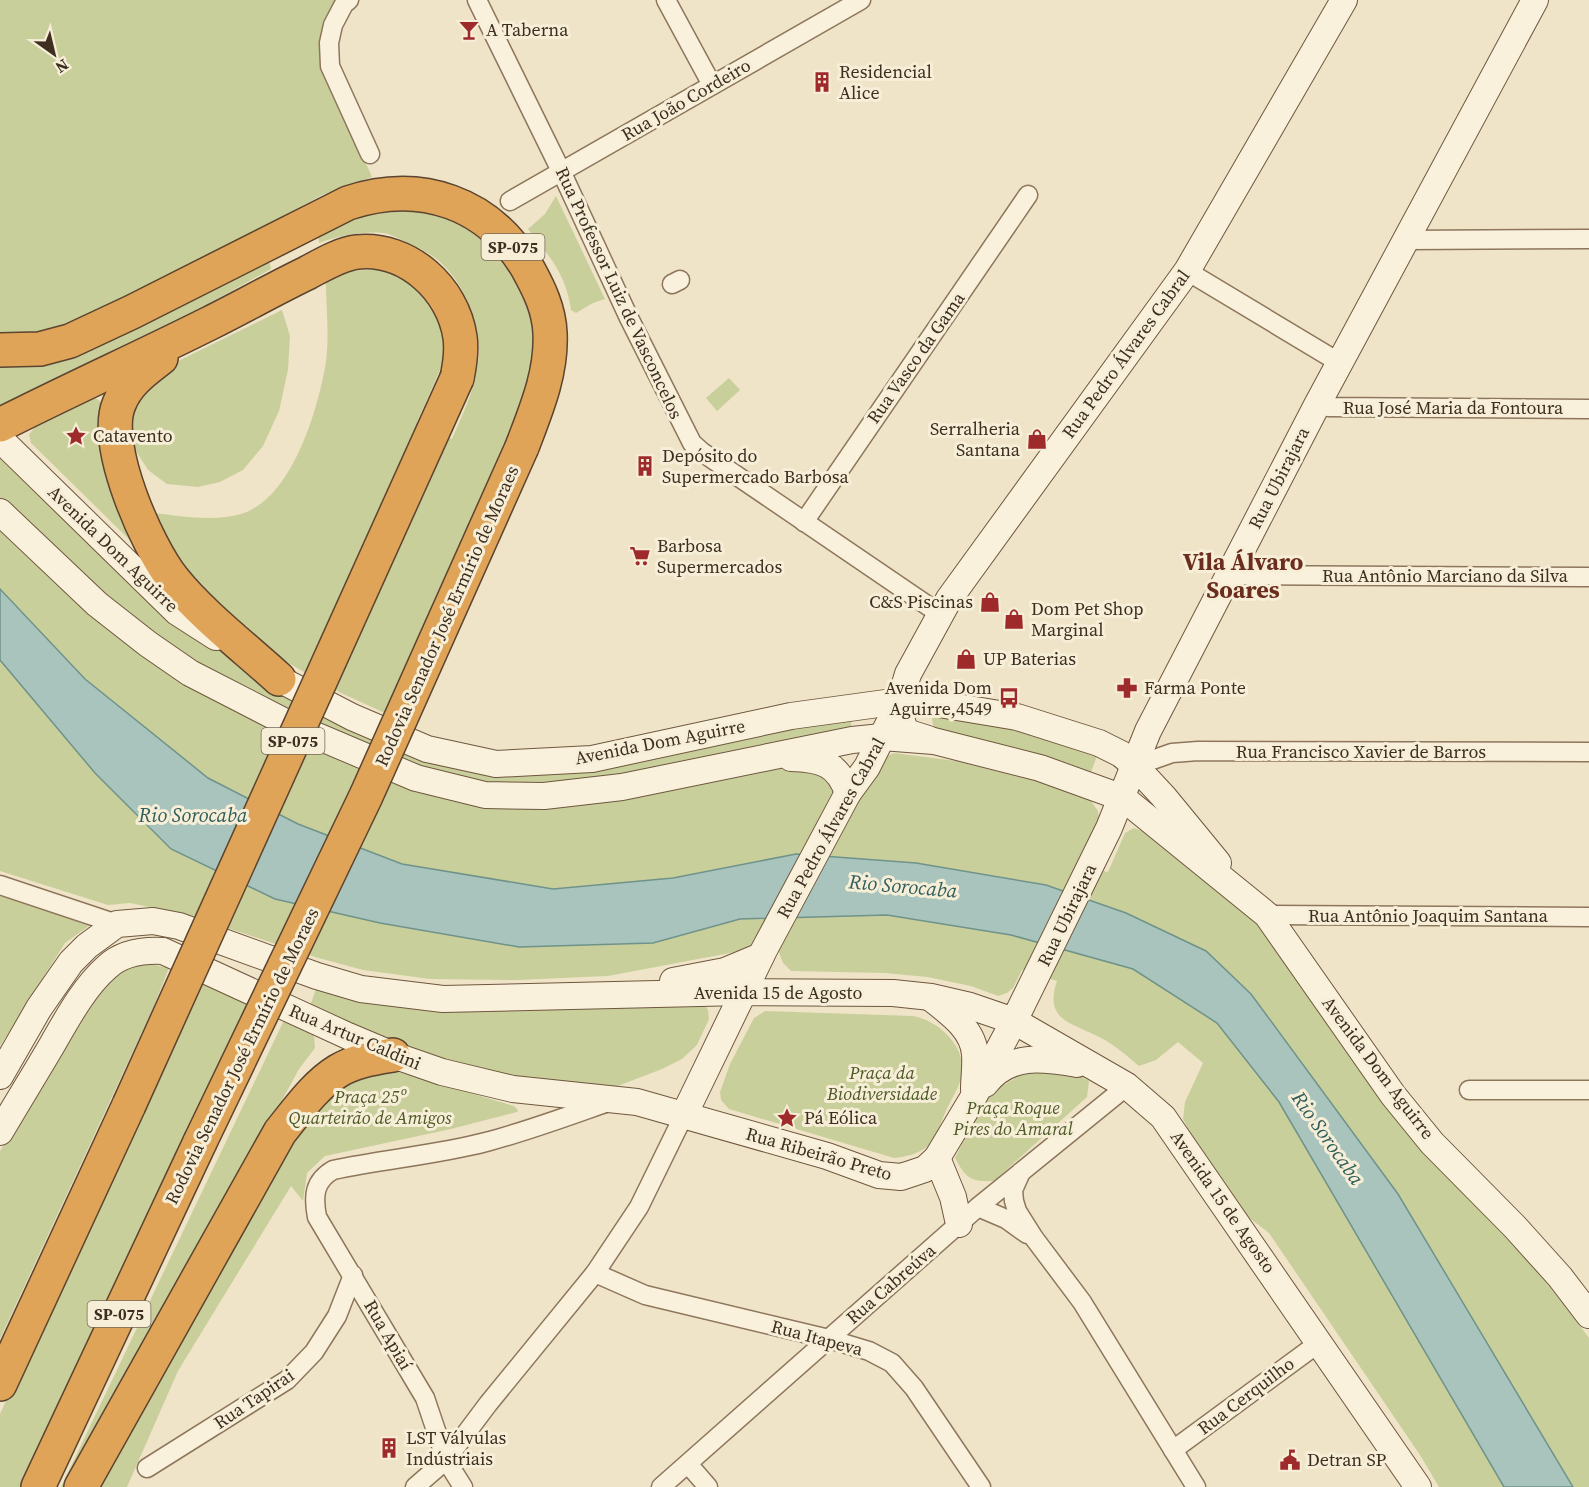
<svg xmlns="http://www.w3.org/2000/svg" width="1589" height="1487" viewBox="0 0 1589 1487" font-family="'Source Serif 4',serif">
	<rect width="100%" height="100%" fill="#f0e4c8"/>
	<g fill="#c9cf9b">
		<polygon points="0,0 340,0 324,67 372,177 322,195 77,327 0,339"/>
		<path d="M556 196 605 299 593 303 576 313 571 310C566 274 550 257 528 229L545 214Z"/>
		<path d="M397 207 437 210 500 248 533 313 534 383 387 714 341 693 290 664 242 626 174 555 154 513C180 516 215 522 241 514 291 499 316 415 325 368 330 340 326 310 326 281L351 271 382 269 409 280 435 305 445 337 444 361 417 422 452 439C464 411 478 383 479 352 479 323 466 289 446 268 436 256 418 247 404 241 397 238 389 233 382 233 362 231 338 236 319 243L318 227Z"/>
		<polygon points="268,255 271,269 68,382 0,416 0,364 24,367 56,363"/>
		<polygon points="282,310 290,336 288,370 279,411 263,446 243,470 220,482 198,487 167,484 148,470 134,448 132,422 136,403 170,365"/>
		<polygon points="729,378 740,390 717,411 706,398"/>
		<polygon points="92,397 99,400 102,404 140,550 31,443 29,435 34,428"/>
		<polygon points="0,449 189,630 244,667 490,768 852,717 851,726 614,779 492,786 411,766 291,714 161,643 44,543 0,499"/>
		<path d="M0 530 199 689 299 743 399 784 435 794 787 763 834 779 894 753 996 766 1091 801 1098 811 1099 818 1078 865 1108 872 1125 833 1134 828 1152 835 1231 899 1264 931 1370 1085 1413 1141 1543 1276 1589 1338V1487H1439L1420 1455 1269 1233 1239 1210 1197 1147 1183 1119 1185 1102 1203 1063 1178 1042 1156 1060 1139 1066C1127 1056 1115 1045 1101 1038 1073 1023 1043 1021 1057 981L1022 970 1013 988 1007 993 998 996 971 986 927 977 885 973 791 971 783 963 777 947 755 941 746 950 608 976 518 980 430 979 363 970 315 957 191 916 130 903 108 905 0 871Z"/>
		<polygon points="933,709 1099,750 1090,775 937,730 933,725 931,713"/>
		<polygon points="0,892 89,926 65,943 0,1046"/>
		<polygon points="146,963 169,968 153,1008 0,1339 0,1151 100,990 123,968"/>
		<polygon points="203,975 250,999 24,1487 0,1487 0,1414"/>
		<polygon points="317,986 387,1004 477,1011 649,1005 705,1005 708,1010 709,1019 697,1045 682,1059 662,1069 610,1089 542,1083 416,1053 310,1006"/>
		<path d="M765 1011 913 1016C939 1021 966 1046 962 1074 960 1087 950 1101 945 1113 941 1122 936 1139 928 1146 919 1154 905 1157 894 1158L729 1109 721 1100 720 1092 730 1064 754 1018Z"/>
		<polygon points="285,1018 302,1024 314,1035 315,1048 299,1069 72,1487 61,1487"/>
		<polygon points="382,1067 514,1106 518,1110 517,1112 451,1129 325,1156 307,1173 303,1201 291,1186 178,1371 127,1487 93,1487 264,1169 333,1084"/>
		<path d="M1025 1072H1073L1089 1081 1087 1097 994 1181C971 1182 966 1179 955 1158L986 1096Z"/>
	</g>
	<polygon fill="#a9c4bc" stroke="#6f938a" stroke-width="1.5" points="0,589 85,679 208,778 298,824 402,864 553,889 673,878 796,854 916,863 1046,885 1126,913 1206,951 1251,994 1398,1194 1573,1487 1504,1487 1279,1102 1217,1023 1133,969 1011,935 887,915 740,919 653,943 519,947 380,923 275,899 171,849 95,773 0,660"/>
	<g fill="none" stroke-linecap="round" stroke-linejoin="round">
		<g stroke="#8d765c" stroke-width="21">
			<g id="street">
				<polyline points="349,0 344,4 333,25 329,43 330,66 370,154"/>
				<polyline points="477,0 561,171 629,318 692,443 702,452 940,614"/>
				<polyline points="666,0 712,85"/>
				<polyline points="510,201 861,0"/>
				<polyline points="1406,240 1589,239"/>
				<polyline points="1187,271 1340,363"/>
				<polyline points="672,284 680,280"/>
				<polyline points="1317,405 1329,407 1589,409"/>
				<polyline points="804,522 1028,195"/>
				<polyline points="1229,575 1589,577"/>
				<polyline points="1135,766 1172,753 1198,751 1589,752"/>
				<polyline points="0,885 117,924"/>
				<polyline points="1267,915 1589,917"/>
				<polyline points="1469,1090 1589,1090"/>
				<polyline points="1021,1172 1013,1190 1014,1201 1017,1211 1034,1238 1082,1302 1196,1487"/>
				<polyline points="978,1207 1006,1219 1027,1234"/>
				<polyline points="595,1273 645,1295 829,1339 869,1351 892,1363 914,1388 981,1487"/>
				<polyline points="1173,1450 1320,1342"/>
				<polyline points="688,1464 708,1487"/>
				<polyline points="147,1468 287,1380 314,1352 337,1316 353,1275"/>
				<polyline points="415,1487 446,1460 488,1404 595,1273 639,1207 684,1115"/>
				<path d="M463 1487 446 1460 425 1398 317 1217C313 1196 314 1181 333 1170 384 1159 436 1155 486 1142 528 1131 568 1116 608 1102"/>
				<polyline points="661,1487 978,1207 1127,1086"/>
			</g>
		</g>
		<g stroke="#6f573f" stroke-width="28">
			<g id="secondary">
				<polyline points="0,439 177,612 216,637"/>
				<polyline points="0,512 97,604 148,644 190,673 291,725 416,778 485,795 544,796 622,787 852,740 882,737 934,741 1040,768 1123,798 1267,915 1393,1095 1432,1143 1515,1227 1560,1277 1589,1315"/>
				<polyline points="264,669 279,679 352,717 427,749 496,764 592,759 791,716 900,701 915,700 1017,717 1099,743 1121,754 1135,766 1163,796 1218,863"/>
				<polyline points="928,739 909,733 904,728 902,721 900,701 908,674 949,599 1187,271 1344,0"/>
				<path d="M791 758C821 759 838 763 848 793"/>
				<polyline points="673,981 725,971 761,956"/>
				<path d="M932 999C950 1013 974 1030 975 1055 976 1066 974 1078 974 1089"/>
				<polyline points="0,1076 39,1008 71,962 87,946 117,924 153,921 179,926 317,976 361,989 443,999 742,992 893,993 931,997 970,1006 1014,1021 1028,1029 1127,1086 1163,1117 1418,1487"/>
				<path d="M985 1084C1009 1053 1042 1058 1077 1064"/>
				<polyline points="684,1115 764,950 848,793 867,767 888,725"/>
				<path d="M0 1132C17 1103 35 1074 52 1045 67 1019 84 987 107 967 122 953 144 950 163 951L348 1036 393 1055 442 1072 513 1089 637 1102 827 1156 879 1175 901 1177 925 1169 937 1158 973 1098 1014 1021 1109 828 1148 731 1317 405 1535 0"/>
				<polyline points="937,1158 953,1197 959,1224"/>
			</g>
		</g>
		<g stroke="#5b4430" stroke-width="36">
			<g id="highway">
				<path d="M0 350 40 349 70 341 132 312 348 203C420 179 489 202 528 269 539 289 549 309 550 333 552 373 536 410 522 447"/>
				<path d="M161 358C143 372 127 383 119 404 102 445 147 546 173 579 201 614 245 648 279 679"/>
				<path d="M0 425C69 390 140 358 210 323 242 307 274 289 307 273 322 265 340 254 357 252 408 247 453 289 460 337 462 351 460 364 457 378"/>
				<polyline points="0,1384 129,1105"/>
				<polyline points="38,1487 200,1142"/>
				<path d="M81 1487 280 1132C297 1111 315 1085 338 1071 354 1061 375 1058 393 1055"/>
			</g>
		</g>
		<use href="#street" stroke="#faf1dc" stroke-width="18"/>
		<use href="#secondary" stroke="#faf1dc" stroke-width="26"/>
		<use href="#highway" stroke="#e0a458" stroke-width="33"/>
		<g stroke="#5b4430" stroke-width="36" stroke-linecap="butt">
			<g id="highway-bridge">
				<polyline points="129,1105 457,378"/>
				<polyline points="200,1142 366,796 522,447"/>
			</g>
		</g>
		<use href="#highway-bridge" stroke="#e0a458" stroke-width="33"/>
	</g>
	<defs>
		<g id="bar-bare" transform="scale(1.62)"><path d="M-6-5H6L.8 .8V4.5H3.5V6h-7V4.5H-.8V.8Z" fill="#9e2a2b" stroke="#f7eed8" stroke-width="2.5" paint-order="stroke"/></g>
		<g id="building-bare" transform="scale(1.62)"><path d="M-4-6H4V6H1V3H-1V6H-4ZM-2.5-4.3h1.7v1.8h-1.7ZM.8-4.3h1.7v1.8H.8ZM-2.5-1h1.7V.8h-1.7ZM.8-1h1.7V.8H.8Z" fill="#9e2a2b" stroke="#f7eed8" stroke-width="2.5" paint-order="stroke"/></g>
		<g id="sight-bare" transform="scale(1.62)"><path d="M0-6L1.8-2.2L6-1.7L2.9 1.2L3.7 5.4L0 3.3L-3.7 5.4L-2.9 1.2L-6-1.7L-1.8-2.2Z" fill="#9e2a2b" stroke="#f7eed8" stroke-width="2.5" paint-order="stroke"/></g>
		<g id="shop-bare" transform="scale(1.62)"><path d="M-5-2.5h2.3a2.7 3.5 0 0 1 5.4 0H5L5.5 6h-11ZM-1.5-2.5h3a1.5 2.3 0 0 0-3 0Z" fill="#9e2a2b" stroke="#f7eed8" stroke-width="2.5" paint-order="stroke"/></g>
		<g id="supermarket-bare" transform="scale(1.62)"><path d="M-6-5.5h2.5l.6 2H6L4.5 2H-2.5L-4.4-4H-6ZM-1.5 3.2a1.3 1.3 0 1 0 .1 0ZM3 3.2a1.3 1.3 0 1 0 .1 0Z" fill="#9e2a2b" stroke="#f7eed8" stroke-width="2.5" paint-order="stroke"/></g>
		<g id="pharmacy-bare" transform="scale(1.62)"><path d="M-2-6h4v4h4v4h-4v4h-4v-4h-4v-4h4Z" fill="#9e2a2b" stroke="#f7eed8" stroke-width="2.5" paint-order="stroke"/></g>
		<g id="bus-bare" transform="scale(1.62)"><path d="M-5-6H5V4H4V6H2V4H-2V6H-4V4H-5ZM-3.5-4V0h7V-4ZM-3.5 1.2v1.5H-2V1.2ZM2 1.2v1.5H3.5V1.2Z" fill="#9e2a2b" stroke="#f7eed8" stroke-width="2.5" paint-order="stroke"/></g>
		<g id="civic-bare" transform="scale(1.62)"><path d="M-.6-6.5H3V-4.5H.6V-3L4-1V1h2V6H-6V1h2V-1L-.6-3ZM-1.2 2.5V6h2.4V2.5Z" fill="#9e2a2b" stroke="#f7eed8" stroke-width="2.5" paint-order="stroke"/></g>
	</defs>
	<g fill-rule="evenodd">
		<use href="#bar-bare" x="469" y="30"/>
		<use href="#building-bare" x="822" y="82"/>
		<use href="#sight-bare" x="76" y="436"/>
		<use href="#shop-bare" x="1037" y="439"/>
		<use href="#building-bare" x="645" y="466"/>
		<use href="#supermarket-bare" x="640" y="556"/>
		<use href="#shop-bare" x="990" y="602"/>
		<use href="#shop-bare" x="1014" y="619"/>
		<use href="#shop-bare" x="966" y="659"/>
		<use href="#pharmacy-bare" x="1127" y="688"/>
		<use href="#bus-bare" x="1009" y="698"/>
		<use href="#sight-bare" x="787" y="1118"/>
		<use href="#building-bare" x="389" y="1448"/>
		<use href="#civic-bare" x="1290" y="1460"/>
	</g>
	<g text-anchor="middle" stroke-width="6" stroke-linejoin="round" paint-order="stroke">
		<g fill="#f7eed8" stroke="#756857" stroke-width="1.5">
			<rect x="481.5" y="234" width="63" height="26" rx="4.5"/>
			<rect x="261.5" y="728" width="63" height="26" rx="4.5"/>
			<rect x="87.5" y="1301" width="63" height="26" rx="4.5"/>
		</g>
		<g font-size="16" font-weight="bold" fill="#3d2e20">
			<text x="513" y="253">SP-075</text>
			<text x="293" y="747">SP-075</text>
			<text x="119" y="1320">SP-075</text>
		</g>
		<g font-size="18" fill="#3d2e20" stroke="#f7eed8" text-anchor="start">
			<text x="486" y="36">A Taberna</text>
			<text x="839" y="78">Residencial<tspan x="839" dy="21">Alice</tspan></text>
			<text x="1020" y="435" text-anchor="end">Serralheria<tspan x="1020" dy="21">Santana</tspan></text>
			<text x="93" y="442">Catavento</text>
			<text x="662" y="462">Depósito do<tspan x="662" dy="21">Supermercado Barbosa</tspan></text>
			<text x="657" y="552">Barbosa<tspan x="657" dy="21">Supermercados</tspan></text>
			<text x="973" y="608" text-anchor="end">C&amp;S Piscinas</text>
			<text x="1031" y="615">Dom Pet Shop<tspan x="1031" dy="21">Marginal</tspan></text>
			<text x="983" y="665">UP Baterias</text>
			<text x="992" y="694" text-anchor="end">Avenida Dom<tspan x="992" dy="21">Aguirre,4549</tspan></text>
			<text x="1144" y="694">Farma Ponte</text>
			<text x="804" y="1124">Pá Eólica</text>
			<text x="406" y="1444">LST Válvulas<tspan x="406" dy="21">Indústriais</tspan></text>
			<text x="1307" y="1466">Detran SP</text>
		</g>
		<g font-size="18" fill="#3d2e20" stroke="#f7eed8">
			<text transform="translate(686 100) rotate(-30)" y="6">Rua João Cordeiro</text>
			<text transform="translate(619 293) rotate(65)" y="6">Rua Professor Luiz de Vasconcelos</text>
			<text transform="translate(1126 354) rotate(-54)" y="6">Rua Pedro Álvares Cabral</text>
			<text transform="translate(916 358) rotate(-55)" y="6">Rua Vasco da Gama</text>
			<text x="1453" y="414">Rua José Maria da Fontoura</text>
			<text transform="translate(1279 478) rotate(-63)" y="6">Rua Ubirajara</text>
			<text transform="translate(113 549) rotate(44)" y="6">Avenida Dom Aguirre</text>
			<text x="1445" y="582">Rua Antônio Marciano da Silva</text>
			<text transform="translate(447 616) rotate(-66)" y="6">Rodovia Senador José Ermírio de Moraes</text>
			<text transform="translate(660 742) rotate(-11)" y="6">Avenida Dom Aguirre</text>
			<text x="1361" y="758">Rua Francisco Xavier de Barros</text>
			<text transform="translate(831 828) rotate(-61)" y="6">Rua Pedro Álvares Cabral</text>
			<text transform="translate(1067 915) rotate(-64)" y="6">Rua Ubirajara</text>
			<text x="1428" y="922">Rua Antônio Joaquim Santana</text>
			<text x="778" y="999">Avenida 15 de Agosto</text>
			<text transform="translate(355 1037) rotate(23)" y="6">Rua Artur Caldini</text>
			<text transform="translate(242 1056) rotate(-64)" y="6">Rodovia Senador José Ermírio de Moraes</text>
			<text transform="translate(1378 1068) rotate(53)" y="6">Avenida Dom Aguirre</text>
			<text transform="translate(819 1154) rotate(16)" y="6">Rua Ribeirão Preto</text>
			<text transform="translate(1223 1202) rotate(55)" y="6">Avenida 15 de Agosto</text>
			<text transform="translate(891 1284) rotate(-41)" y="6">Rua Cabreúva</text>
			<text transform="translate(388 1335) rotate(60)" y="6">Rua Apiaí</text>
			<text transform="translate(817 1338) rotate(15)" y="6">Rua Itapeva</text>
			<text transform="translate(1246 1396) rotate(-37)" y="6">Rua Cerquilho</text>
			<text transform="translate(254 1399) rotate(-34)" y="6">Rua Tapirai</text>
		</g>
		<g font-size="18" font-style="italic" fill="#4d5a26" stroke="#f7eed8">
			<text x="882" y="1079">Praça da<tspan x="882" dy="21">Biodiversidade</tspan></text>
			<text x="370" y="1103">Praça 25º<tspan x="370" dy="21">Quarteirão de Amigos</tspan></text>
			<text x="1013" y="1114">Praça Roque<tspan x="1013" dy="21">Pires do Amaral</tspan></text>
		</g>
		<g font-size="20" font-style="italic" fill="#2f5d5a" stroke="#f7eed8">
			<text x="193" y="822">Rio Sorocaba</text>
			<text transform="translate(903 886) rotate(5)" y="7">Rio Sorocaba</text>
			<text transform="translate(1328 1138) rotate(55)" y="7">Rio Sorocaba</text>
		</g>
		<g font-size="24" font-weight="bold" fill="#6b2e1e" stroke="#f7eed8">
			<text x="1243" y="570">Vila Álvaro<tspan x="1243" dy="28">Soares</tspan></text>
		</g>
	</g>
	<g transform="translate(54 54) rotate(146)" stroke="#f7eed8" stroke-width="4.5" paint-order="stroke">
	<path d="M0-4.5L10 22L0 15L-10 22Z" fill="#3d2e20"/>
	<text y="-9" font-size="16" font-weight="bold" text-anchor="middle" fill="#3d2e20">N</text>
	</g>
</svg>
